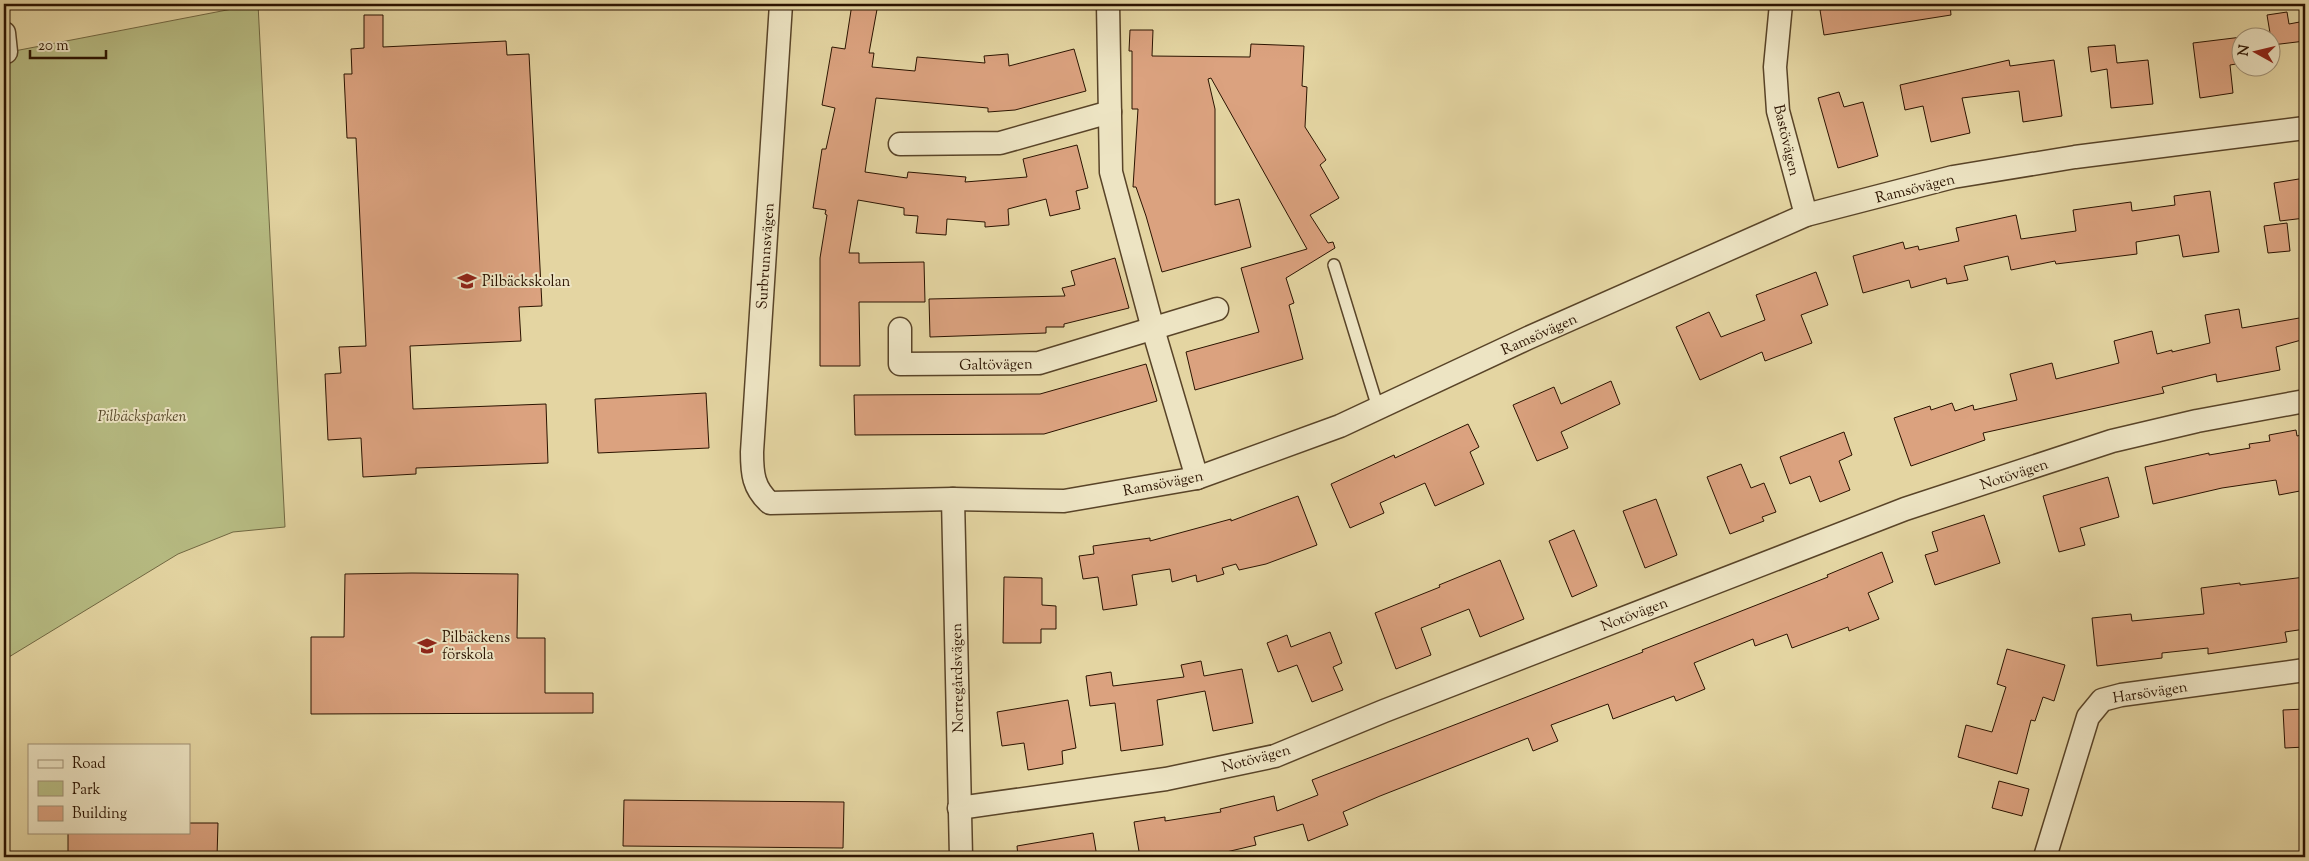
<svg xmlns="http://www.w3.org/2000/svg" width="2309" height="861" viewBox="0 0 2309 861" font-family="'Sorts Mill Goudy',serif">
	<rect width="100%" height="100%" fill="#e4d5a2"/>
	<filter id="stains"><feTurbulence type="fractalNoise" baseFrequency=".004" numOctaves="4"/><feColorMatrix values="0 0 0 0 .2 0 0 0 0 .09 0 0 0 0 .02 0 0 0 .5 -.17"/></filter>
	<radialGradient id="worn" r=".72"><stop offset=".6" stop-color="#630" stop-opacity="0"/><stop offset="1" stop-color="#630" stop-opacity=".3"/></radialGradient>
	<polygon fill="#b7bc83" stroke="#716842" points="258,4 285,527 233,532 178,554 4,660 4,53"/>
	<g fill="#dba27f" stroke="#2b1300">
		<polygon points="852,4 878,4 869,53 874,53 872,67 915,71 917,57 985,63 984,56 1008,54 1009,66 1074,49 1086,91 1015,110 988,112 988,108 876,98 865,172 907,178 908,172 966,177 965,182 1027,177 1023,159 1077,145 1088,188 1076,191 1080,209 1050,216 1046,199 1008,209 1009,225 985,227 985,222 947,219 946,235 916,233 918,216 904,215 904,208 858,200 849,253 859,253 859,263 924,262 925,302 859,302 860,366 820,366 820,258 827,215 825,214 826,210 813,208 822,149 826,149 835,108 822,105 832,47 845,49"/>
		<polygon points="1837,4 1950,4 1951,15 1824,35 1820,10 1838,6"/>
		<polygon points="2287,12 2289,24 2305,21 2305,41 2272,45 2267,15"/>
		<polygon points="364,15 383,15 383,47 506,41 507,55 529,54 542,306 519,307 521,341 410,346 413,409 546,404 548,463 416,468 416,474 363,477 361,438 328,440 325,374 341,373 339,347 366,346 356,138 347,138 344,74 352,74 351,49 364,48"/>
		<polygon points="1130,30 1153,30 1152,56 1250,57 1251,44 1304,46 1302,86 1307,87 1305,127 1326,160 1320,165 1339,198 1310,215 1328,243 1333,242 1335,248 1286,278 1294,303 1289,305 1303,359 1195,390 1186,352 1259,332 1241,268 1307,249 1211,78 1208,79 1215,109 1215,205 1239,199 1251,247 1162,272 1146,216 1136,187 1133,187 1138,109 1132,109 1132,51 1129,51"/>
		<polygon points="2242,37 2242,63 2230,65 2233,93 2200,98 2193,43"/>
		<polygon points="2115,45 2117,63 2148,60 2153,104 2111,108 2107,69 2091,72 2088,47"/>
		<polygon points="2009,60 2010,66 2054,60 2062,116 2023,122 2019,91 1962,98 1970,133 1931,142 1923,106 1905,110 1900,85"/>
		<polygon points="1839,92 1844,107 1863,102 1878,156 1838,168 1818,98"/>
		<polygon points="2305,178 2305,218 2280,221 2274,183"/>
		<polygon points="2210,191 2219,252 2183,257 2179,235 2136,242 2137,254 2056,264 2055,261 2011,270 2008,256 1964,266 1968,280 1947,284 1946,278 1911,288 1909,280 1863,293 1853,256 1903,242 1905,249 1918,246 1919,250 1959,241 1956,228 2016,215 2021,239 2076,231 2073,210 2131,202 2132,211 2175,205 2174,196"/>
		<polygon points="2287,223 2290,251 2268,253 2264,226"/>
		<polygon points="1115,258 1129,308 1064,324 1064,327 1046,327 1046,333 930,337 929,299 1065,296 1062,288 1075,285 1071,271"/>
		<polygon points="1816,272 1828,305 1801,315 1812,343 1765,361 1762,352 1700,380 1676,327 1709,312 1721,337 1765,320 1756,295"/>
		<polygon points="2239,309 2242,328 2305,317 2305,339 2276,347 2280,370 2217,382 2216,374 2162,387 2164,393 1983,433 1985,440 1911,466 1894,418 1930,406 1931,410 1952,403 1955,411 1973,405 1974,410 2017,400 2010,374 2052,363 2056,379 2119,363 2114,341 2152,331 2157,354 2172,350 2172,352 2210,343 2205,315"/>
		<polygon points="1146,364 1157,401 1044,434 855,435 854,395 1040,394"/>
		<polygon points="1611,381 1620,404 1561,432 1568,448 1537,461 1513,405 1554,387 1561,404"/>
		<polygon points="706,393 709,448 598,453 595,399"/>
		<polygon points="1468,424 1479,447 1470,452 1484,484 1435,506 1425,483 1380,503 1384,513 1350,528 1331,484 1394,455 1395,458"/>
		<polygon points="2296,430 2297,436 2301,435 2305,458 2305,490 2279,495 2276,480 2222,488 2153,504 2145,467 2209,453 2209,455 2250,448 2249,444 2270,441 2269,435"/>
		<polygon points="1844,432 1852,455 1839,461 1850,490 1820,502 1810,476 1790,484 1780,457"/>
		<polygon points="1741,464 1751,488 1764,483 1776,512 1762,517 1764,521 1730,534 1707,477"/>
		<polygon points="2108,477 2119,517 2080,528 2085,545 2059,552 2043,496"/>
		<polygon points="1298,496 1317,545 1266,564 1239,570 1236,564 1222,568 1224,574 1197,582 1196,575 1172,582 1170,569 1132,575 1137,605 1103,610 1098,577 1083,579 1079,556 1094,554 1093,546 1150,538 1150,541 1231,519 1231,521"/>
		<polygon points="1656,499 1677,555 1645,568 1623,511"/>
		<polygon points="1984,515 2000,563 1935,585 1925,555 1938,551 1932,532"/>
		<polygon points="1574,530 1597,586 1572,597 1549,541"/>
		<polygon points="1882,552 1893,582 1868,593 1879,619 1849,631 1848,627 1792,648 1787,634 1755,646 1753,639 1694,663 1705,689 1676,701 1674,696 1613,719 1608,704 1551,725 1558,741 1533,751 1528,738 1380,796 1343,812 1348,825 1308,841 1303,824 1254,837 1256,845 1205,857 1179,857 1178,852 1140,857 1134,822 1165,817 1165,821 1221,812 1220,809 1274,796 1277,811 1318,795 1312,780 1643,652 1642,650 1828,577 1827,575"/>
		<polygon points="1500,560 1524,619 1480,637 1469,609 1421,628 1431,655 1396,669 1375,613 1440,587 1439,585"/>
		<polygon points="412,573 518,574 517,638 545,638 545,693 593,693 593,713 311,714 311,637 344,637 345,574"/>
		<polygon points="1004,577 1042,578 1042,605 1056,606 1056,629 1041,629 1041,643 1003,643"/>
		<polygon points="2305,577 2305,629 2285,632 2287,642 2208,654 2208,648 2162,653 2162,658 2097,666 2092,618 2131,614 2132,621 2204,614 2201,588 2240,583 2240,585"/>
		<polygon points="1330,632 1342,663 1333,667 1343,690 1312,702 1297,665 1278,672 1267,643 1287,635 1291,647"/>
		<polygon points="2007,649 2065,665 2054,701 2043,697 2035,721 2031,720 2017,774 1958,757 1966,725 1992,732 2006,687 1997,684"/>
		<polygon points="1201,661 1204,676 1242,669 1253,723 1213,731 1205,691 1157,700 1163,745 1121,751 1115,703 1090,706 1086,676 1111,672 1113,686 1184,677 1181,665"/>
		<polygon points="1068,700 1076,748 1062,751 1063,764 1028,770 1024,743 1002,746 997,712"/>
		<polygon points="2305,709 2305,747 2285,748 2283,710"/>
		<polygon points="1999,781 2029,789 2022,816 1992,808"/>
		<polygon points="624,800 844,802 843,848 623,846"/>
		<polygon points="189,823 218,823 217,857 68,857 68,832 189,832"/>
		<polygon points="1093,833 1097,857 1018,857 1017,846"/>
	</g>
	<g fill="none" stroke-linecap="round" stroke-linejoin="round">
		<g stroke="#594428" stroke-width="14">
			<polyline id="service" points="1334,265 1378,408"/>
		</g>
		<g stroke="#594428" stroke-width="25">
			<g id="minor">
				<path d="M781 4 752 452C752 473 753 488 770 503L953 499 1064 501 1197 478 1340 426 1528 338 1806 215 1953 177 2075 157 2305 128"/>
				<polyline points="1108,4 1111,172 1153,329 1197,478"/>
				<polyline points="1781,4 1775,67 1778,111 1806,215"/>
				<polyline points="4,33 6,52"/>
				<polyline points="900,144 1000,143 1110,112"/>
				<polyline points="900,329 900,364 1039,363 1217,309"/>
				<polyline points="953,499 961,857"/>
				<polyline points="959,808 1166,779 1275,756 1384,711 1905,509 2112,441 2197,421 2305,401"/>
				<polyline points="2045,857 2088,717 2102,700 2121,695 2305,670"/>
			</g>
		</g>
		<use href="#service" stroke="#ede4c3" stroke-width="11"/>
		<use href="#minor" stroke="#ede4c3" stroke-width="22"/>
	</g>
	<defs>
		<g id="school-bare" transform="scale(1.5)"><path d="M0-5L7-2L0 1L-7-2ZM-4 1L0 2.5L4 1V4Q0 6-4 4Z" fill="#8f2418" stroke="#ede4c3" stroke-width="2.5" paint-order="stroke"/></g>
	</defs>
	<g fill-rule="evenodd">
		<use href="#school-bare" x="467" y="281"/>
		<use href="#school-bare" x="427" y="646"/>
	</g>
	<g text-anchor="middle" stroke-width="4" stroke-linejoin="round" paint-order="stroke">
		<g font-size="15" fill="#2b1300" stroke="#ede4c3">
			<text transform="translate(1787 140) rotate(77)" y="5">Bastövägen</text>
			<text transform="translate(1915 188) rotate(-14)" y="5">Ramsövägen</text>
			<text transform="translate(765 256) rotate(-86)" y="5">Surbrunnsvägen</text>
			<text transform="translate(1539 334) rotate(-24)" y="5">Ramsövägen</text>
			<text transform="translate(996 364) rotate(-1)" y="5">Galtövägen</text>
			<text transform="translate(2014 474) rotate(-18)" y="5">Notövägen</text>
			<text transform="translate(1163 483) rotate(-11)" y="5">Ramsövägen</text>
			<text transform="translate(1634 614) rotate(-21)" y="5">Notövägen</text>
			<text transform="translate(957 678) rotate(-91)" y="5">Norregårdsvägen</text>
			<text transform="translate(2150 692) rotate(-9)" y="5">Harsövägen</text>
			<text transform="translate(1256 758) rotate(-15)" y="5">Notövägen</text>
		</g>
		<g font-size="15" fill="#2b1300" stroke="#ede4c3" text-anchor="start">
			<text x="482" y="286">Pilbäckskolan</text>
			<text x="442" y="642">Pilbäckens<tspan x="442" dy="17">förskola</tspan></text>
		</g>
		<g font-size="15" font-style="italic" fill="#554627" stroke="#ede4c3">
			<text x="142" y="421">Pilbäcksparken</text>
		</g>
	</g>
	<rect width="2309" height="861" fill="none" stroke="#e4d5a2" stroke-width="20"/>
	<rect x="5" y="5" width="2299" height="851" fill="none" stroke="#2b1300" stroke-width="2.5"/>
	<rect x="10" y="10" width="2289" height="841" fill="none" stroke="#2b1300"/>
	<rect x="28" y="744" width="162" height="90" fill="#ede4c3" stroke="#9f9075"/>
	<rect x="38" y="760" width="25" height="8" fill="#ede4c3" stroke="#9f9075"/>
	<text x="72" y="768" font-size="15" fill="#2b1300">Road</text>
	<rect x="38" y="781" width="25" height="15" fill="#b7bc83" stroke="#9f9075"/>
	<text x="72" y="794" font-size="15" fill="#2b1300">Park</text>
	<rect x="38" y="806" width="25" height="15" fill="#dba27f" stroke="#9f9075"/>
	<text x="72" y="818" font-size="15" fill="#2b1300">Building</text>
	<g transform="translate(2256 52) rotate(278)"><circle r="24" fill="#ede4c3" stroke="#9f9075"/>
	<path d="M0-4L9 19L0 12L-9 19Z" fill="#8f2418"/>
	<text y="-8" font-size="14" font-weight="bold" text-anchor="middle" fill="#2b1300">N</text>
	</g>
	<path d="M30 50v8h76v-8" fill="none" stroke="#2b1300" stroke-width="2.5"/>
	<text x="38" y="50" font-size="15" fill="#2b1300" stroke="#ede4c3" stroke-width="4" paint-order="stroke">20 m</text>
	<rect width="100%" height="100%" filter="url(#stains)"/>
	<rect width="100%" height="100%" fill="url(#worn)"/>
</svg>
